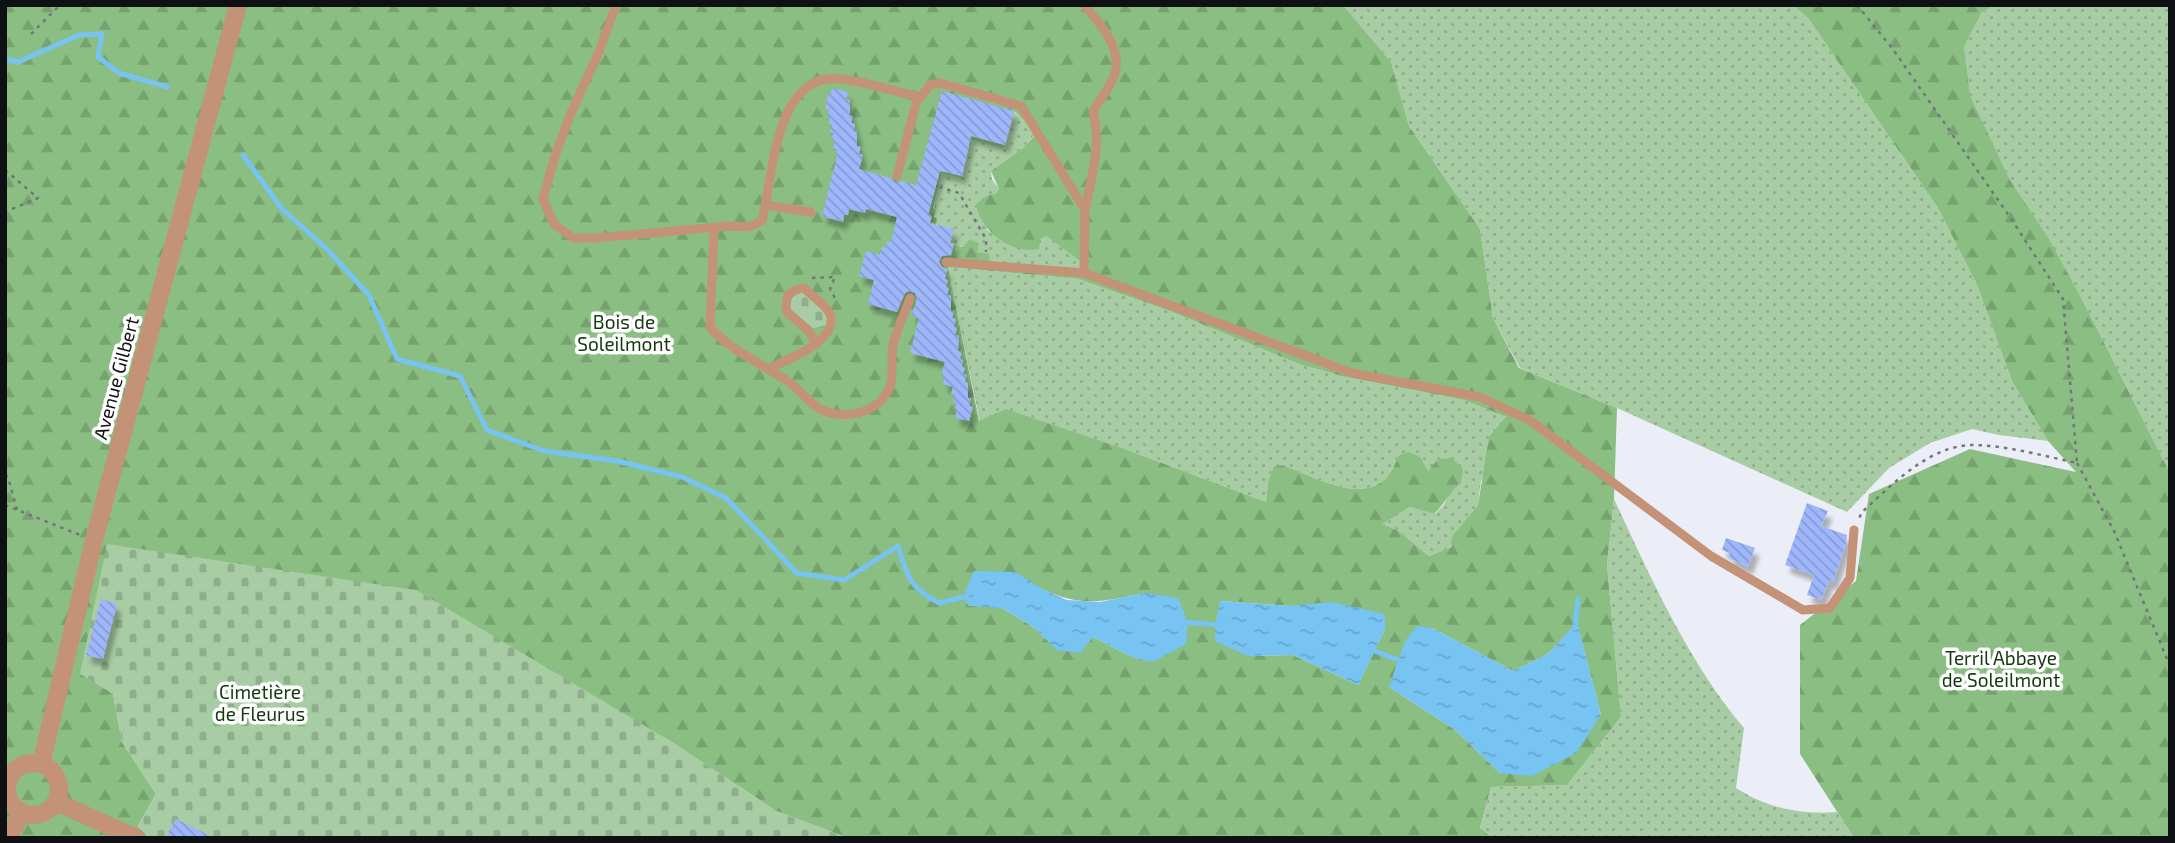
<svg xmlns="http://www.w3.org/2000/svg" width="2175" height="843" viewBox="0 0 2175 843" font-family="'Exo 2',sans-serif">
	<defs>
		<pattern id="green-dots" width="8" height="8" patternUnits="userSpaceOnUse" patternTransform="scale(1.75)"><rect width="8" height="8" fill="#a8cca3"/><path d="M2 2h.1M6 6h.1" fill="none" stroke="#8fae8b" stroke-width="1.8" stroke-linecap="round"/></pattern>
		<pattern id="forest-firs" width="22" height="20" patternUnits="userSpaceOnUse" patternTransform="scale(1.75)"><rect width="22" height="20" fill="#8abe82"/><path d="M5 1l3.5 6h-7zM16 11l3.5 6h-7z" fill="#76a26f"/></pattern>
		<pattern id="cemetery-stones" width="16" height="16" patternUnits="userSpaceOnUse" patternTransform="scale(1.75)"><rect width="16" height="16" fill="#a8cca3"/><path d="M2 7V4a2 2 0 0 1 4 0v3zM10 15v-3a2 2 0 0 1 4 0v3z" fill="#8fae8b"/></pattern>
		<pattern id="water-ripples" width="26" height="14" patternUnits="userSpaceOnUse" patternTransform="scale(1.75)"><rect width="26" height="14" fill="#77c3f2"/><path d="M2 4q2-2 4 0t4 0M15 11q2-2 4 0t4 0" fill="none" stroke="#66a6cf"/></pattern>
		<pattern id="building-back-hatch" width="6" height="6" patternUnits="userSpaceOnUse" patternTransform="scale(1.75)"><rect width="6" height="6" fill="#9eb6fa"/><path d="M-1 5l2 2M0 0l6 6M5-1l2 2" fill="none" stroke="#879bd5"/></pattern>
		<filter id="shadow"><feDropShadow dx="4.5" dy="8" stdDeviation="2" flood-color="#0004"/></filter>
	</defs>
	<rect width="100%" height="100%" fill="#ebeef7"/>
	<g fill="url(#green-dots)">
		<polygon points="1343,5 1793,5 1808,18 1938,208 1977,285 2012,381 2048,441 1999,435 1972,429 1930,443 1889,468 1847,512 1617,408 1520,368 1493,318 1480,229 1409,126 1391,62"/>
		<polygon points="1996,5 2170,5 2170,473 2083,301 2048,239 2010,180 1968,94 1964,47 1982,12"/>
		<path d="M1013 111 1037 132 1023 148 991 171 992 179 999 189 987 230 1014 246 1040 240 1046 236 1084 263 1083 269 990 262 977 252 978 243C964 247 953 250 944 237 927 214 936 198 942 173L961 178 969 139Z"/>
		<path d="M948 267 1078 279 1172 312 1299 364 1345 377 1464 400 1506 417 1481 481 1478 505 1452 536 1453 547 1429 556 1399 531 1381 524 1410 507 1435 514 1443 506 1452 489 1428 471 1398 456C1380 514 1323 481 1283 465L1274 468 1268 481 1266 502 1133 452 980 422Z"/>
		<path d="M1614 499C1651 578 1688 662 1744 728L1736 788C1767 808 1800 815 1837 812L1854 838H1492L1480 829 1491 787 1567 785 1621 717 1607 565Z"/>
	</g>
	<g fill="url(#forest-firs)" fill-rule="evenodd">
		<path d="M5 5H1343L1391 62 1409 126 1480 229 1493 318 1519 368 1617 408 1614 499 1607 565 1621 717 1567 785 1491 787 1480 828 1492 838H848L776 811 667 739 113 694 122 742 156 794 138 826 149 838H5ZM1014 111 1037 133 1023 148 991 171 999 189 996 194 988 195 976 204C980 231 1012 255 1039 249L1040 240 1046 236 1083 263V269L990 262 989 254 977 252 979 243 970 240 962 247 950 244 936 225 937 218 934 217 936 210 933 208 942 173 961 178 970 139 1003 148ZM948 267 1078 279 1172 312 1299 364 1345 377 1464 400 1506 417 1489 437 1478 505 1452 536V547L1429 556 1399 531 1382 524 1410 507 1434 514C1445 504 1450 491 1461 483L1463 469 1452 458 1438 459 1428 471 1420 457 1408 452 1398 456C1380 514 1323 481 1283 465L1274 467 1268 481 1266 502 1133 452 1006 409 979 421ZM1044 590C1084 608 1105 601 1146 593L1134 658 1093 637 1058 650 1032 626 1002 608ZM1220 601 1290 606 1385 629 1358 685 1293 655 1249 656ZM1577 623 1601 715 1500 773 1454 729 1389 687 1432 628 1513 671 1548 654Z"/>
		<polygon points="1793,5 1996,5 1982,12 1964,47 1970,96 2010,180 2049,239 2083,301 2170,473 2170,838 1854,838 1800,754 1800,625 1856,581 1869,494 1970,449 2076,472 2048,441 2012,381 1977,285 1938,208 1808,18"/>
	</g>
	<g fill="url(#cemetery-stones)">
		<path d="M802 292 827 314V325L811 329 791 313C789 299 789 297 802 292Z"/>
		<polygon points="107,544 416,590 667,739 776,811 848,838 149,838 138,826 156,794 122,742 113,694 80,674"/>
	</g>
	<g fill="url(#water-ripples)">
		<polygon points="974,571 1015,572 1044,590 1067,600 1100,602 1146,593 1178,598 1188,622 1186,644 1153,662 1134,658 1093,637 1080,653 1057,650 1032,626 1002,608 969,606 963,597"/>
		<polygon points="1220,601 1290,606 1332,602 1385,614 1385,629 1358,685 1293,655 1248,656 1215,641 1215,625"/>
		<polygon points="1577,622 1601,715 1576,753 1532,776 1500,773 1454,729 1389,687 1405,641 1417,626 1432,628 1513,671 1548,654"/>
	</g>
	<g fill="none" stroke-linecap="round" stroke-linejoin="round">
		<g stroke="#77c3f2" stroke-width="5">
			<polyline points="5,59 18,62 79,35 102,34 98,57 119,73 167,87"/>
			<path d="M243 155 282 209 327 249 369 295 397 359 460 376 487 430 544 451 617 461 682 477 726 498 797 573 844 580 898 546C906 575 911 589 939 603L967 596"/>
			<polyline points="1183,622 1219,625"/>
			<polyline points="1575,628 1578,599"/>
			<polyline points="1370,649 1403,662"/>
		</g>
	</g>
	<g fill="url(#building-back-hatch)" filter="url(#shadow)">
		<polygon points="832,88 848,92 846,99 850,100 850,115 853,116 851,123 855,124 854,131 857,131 857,146 861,147 859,154 863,155 859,169 890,178 896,183 902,181 916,185 942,91 1014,111 1005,145 971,136 962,176 940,171 928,215 932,216 930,223 954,229 950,243 954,244 951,255 942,256 939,262 942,267 947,269 945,279 948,280 946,287 949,288 947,295 951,296 951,311 954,312 952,318 956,319 954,327 957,328 955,335 959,336 958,351 962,352 960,359 963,360 962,367 965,368 963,374 967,375 965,382 968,383 968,398 971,399 969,406 973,407 969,421 956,418 956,403 953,402 955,395 951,394 953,387 943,384 945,377 941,376 945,362 910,353 919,318 911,316 917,300 915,293 909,291 905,293 897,312 868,304 874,280 859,276 866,251 880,255 882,247 886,248 887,241 891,242 897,217 866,209 865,213 849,209 848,215 844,215 843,222 822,216 837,156 835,156 837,149 833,148 835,141 832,140 833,133 830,132 832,125 828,124 830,117 827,116 829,110 825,109 828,94 831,94"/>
		<polygon points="1807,503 1828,511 1821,526 1847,535 1846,544 1833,582 1829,580 1821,600 1807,595 1814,575 1785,565"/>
		<polygon points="1726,538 1755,548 1748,567 1729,558 1730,553 1722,550"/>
		<polygon points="101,599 117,604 103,659 86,655"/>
		<polygon points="176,819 215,838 175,838 167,834"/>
	</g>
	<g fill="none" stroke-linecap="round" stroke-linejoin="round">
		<g stroke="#74767c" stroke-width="2.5" stroke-dasharray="3.5 5" stroke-linecap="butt">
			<path d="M1857 5 1892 48 2012 220 2063 299 2077 463C2044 456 2009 446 1975 445 1930 444 1892 485 1861 513L1859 520"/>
			<polyline points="31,34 60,5"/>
			<polyline points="5,170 38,198 5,212"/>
			<polyline points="939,187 959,193 986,239 986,252"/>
			<polyline points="812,278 835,277 830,289 835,298"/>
			<polyline points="2077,463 2114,531 2170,666"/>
			<polyline points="5,475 8,477 17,510"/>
			<polyline points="5,505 80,535"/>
		</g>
		<g stroke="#c49276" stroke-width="9">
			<path d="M616 5 599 52 571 113 555 156 543 199 554 224 573 238H596L729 226 749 227 762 221C773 179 774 70 841 79 868 82 895 92 921 97L930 85 940 83 1021 106 1085 210 1084 273"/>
			<path d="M1084 5C1100 23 1122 48 1115 73 1112 86 1099 100 1093 112 1102 144 1091 178 1085 210"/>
			<polyline points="897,176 918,96"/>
			<polyline points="766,205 811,212"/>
			<path d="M714 228 710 327C730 351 763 364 789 382 799 389 807 400 817 407 840 422 880 415 890 386 895 371 889 353 895 338 899 325 905 312 910 298"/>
			<polyline points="946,262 1084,273 1352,373 1480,397 1531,421 1711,556 1803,610 1830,608 1850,578 1854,530"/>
			<path d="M768 369C786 360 835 343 831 317 829 307 811 295 804 288 789 290 784 297 787 312L808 330 817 344"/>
		</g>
		<g stroke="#c49276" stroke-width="18">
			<circle cx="33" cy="789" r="26"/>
			<polyline points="41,764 94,540 238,5"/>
			<polyline points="56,802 136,838"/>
			<polyline points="9,838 21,813"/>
		</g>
	</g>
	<g text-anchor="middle" stroke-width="7" stroke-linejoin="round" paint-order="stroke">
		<g font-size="19" fill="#13370e" stroke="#fff">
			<text x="624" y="329">Bois de<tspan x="624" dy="22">Soleilmont</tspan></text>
			<text x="2001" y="665">Terril Abbaye<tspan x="2001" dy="22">de Soleilmont</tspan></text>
			<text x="260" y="699">Cimetière<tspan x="260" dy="22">de Fleurus</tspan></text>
		</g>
		<g font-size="19" fill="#0f1013" stroke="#fff">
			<text transform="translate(116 378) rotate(-75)" y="7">Avenue Gilbert</text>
		</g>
	</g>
	<rect width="2175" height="843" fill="none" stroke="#0f1013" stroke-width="14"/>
</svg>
